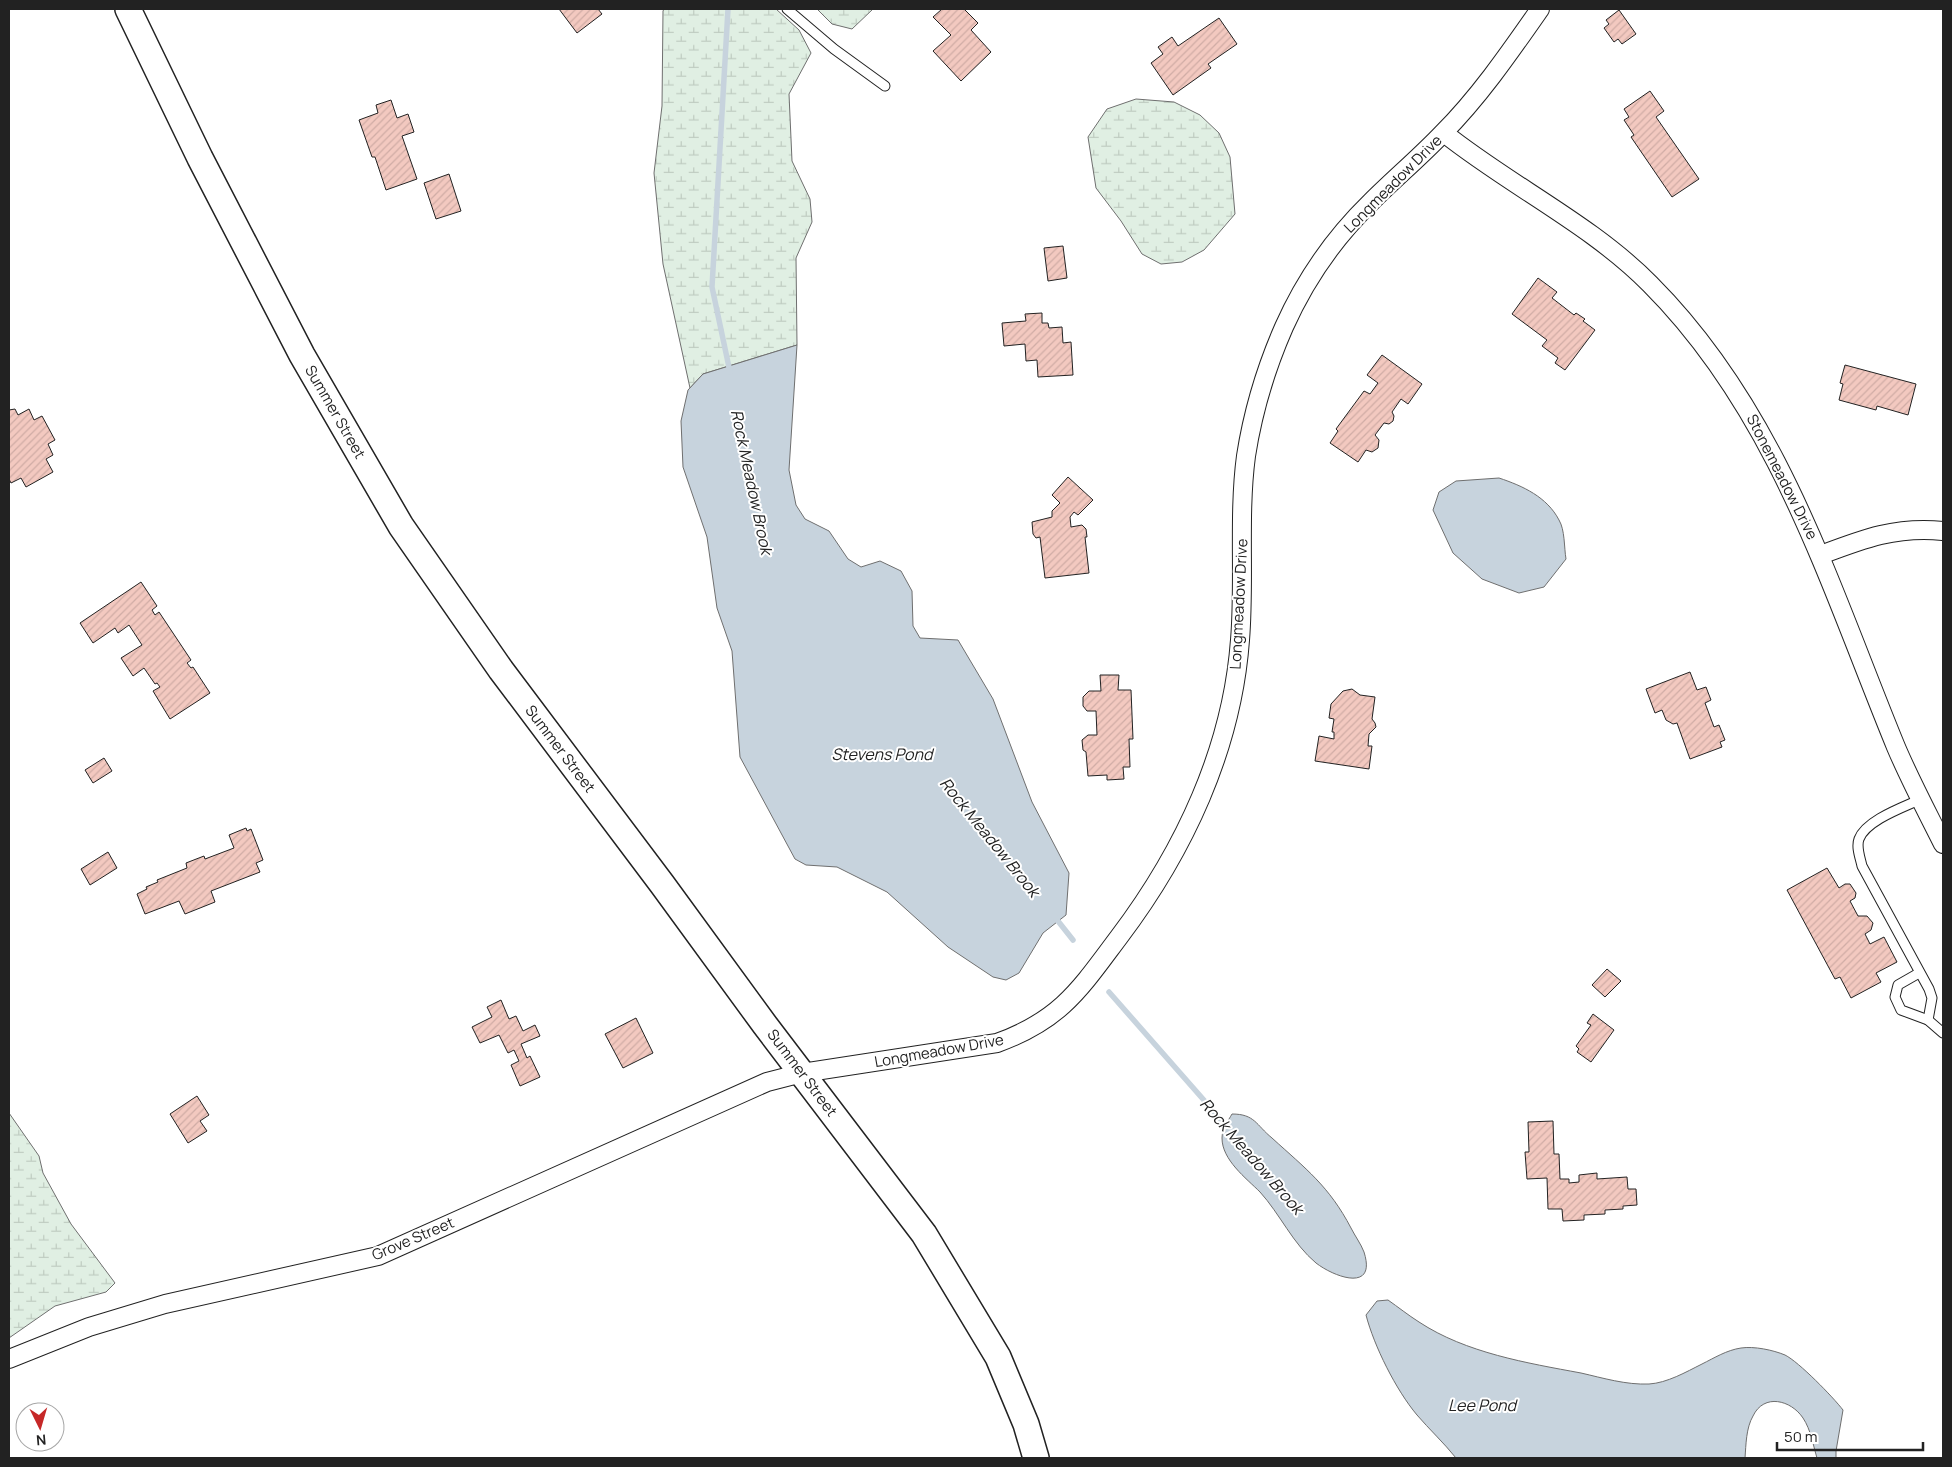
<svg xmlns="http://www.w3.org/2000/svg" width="1952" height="1467" viewBox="0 0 1952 1467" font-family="Manrope,sans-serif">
	<defs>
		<pattern id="wetland-marsh" width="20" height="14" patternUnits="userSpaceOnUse" patternTransform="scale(1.25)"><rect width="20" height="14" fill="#e0efe3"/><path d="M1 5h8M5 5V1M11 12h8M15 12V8" fill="none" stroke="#c0cdc2"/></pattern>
		<pattern id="building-hatch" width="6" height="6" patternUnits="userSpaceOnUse" patternTransform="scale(1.25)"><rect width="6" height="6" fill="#f3c9c0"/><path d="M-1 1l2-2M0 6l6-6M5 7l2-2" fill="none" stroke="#d0aca5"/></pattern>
	</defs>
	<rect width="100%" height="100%" fill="#fff"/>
	<g fill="url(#wetland-marsh)" stroke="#6f6f6f">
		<polygon points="664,9 776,9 799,30 811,53 789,94 792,161 810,199 812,222 796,258 797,345 703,374 690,388 663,264 654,173 662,106 663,11"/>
		<polygon points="817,9 873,9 852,29 832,24"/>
		<polygon points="1136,99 1174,102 1200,115 1219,133 1230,157 1235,214 1204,250 1182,262 1161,264 1142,254 1121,221 1096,188 1088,137 1107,109"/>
		<polygon points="9,1113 39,1156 43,1173 71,1224 115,1283 106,1292 55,1306 9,1338"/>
	</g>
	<g fill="#c7d3dd" stroke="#6f6f6f">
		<polygon points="797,345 789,470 796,505 805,519 829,531 848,559 861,567 880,561 901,571 912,591 913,626 920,638 958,640 993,699 1032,802 1069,873 1066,915 1043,933 1019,973 1006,980 993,977 948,947 887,892 837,867 806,865 795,859 740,757 732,651 717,608 707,537 683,467 681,421 688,390 703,374"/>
		<path d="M1499 478C1523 486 1547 497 1559 520 1565 530 1564 547 1566 559L1544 587 1519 593 1482 579 1453 553 1433 510 1439 492 1456 481Z"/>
		<path d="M1232 1114C1255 1114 1256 1125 1272 1138 1306 1169 1329 1186 1351 1228 1355 1236 1361 1244 1364 1252 1377 1293 1334 1277 1316 1263 1293 1244 1280 1214 1260 1192 1246 1178 1222 1160 1222 1138 1222 1129 1228 1121 1232 1114Z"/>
		<path d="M1388 1300C1398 1307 1408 1315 1419 1322 1466 1353 1527 1363 1581 1373 1603 1378 1626 1385 1649 1384 1667 1383 1686 1372 1702 1364 1714 1358 1727 1350 1741 1348 1754 1346 1773 1350 1785 1355 1799 1362 1833 1397 1843 1410L1836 1451V1458H1817C1813 1445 1811 1430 1803 1418 1791 1400 1764 1393 1753 1416 1746 1428 1746 1445 1745 1458H1456C1444 1443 1429 1429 1417 1415 1396 1390 1374 1346 1366 1315L1377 1301Z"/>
	</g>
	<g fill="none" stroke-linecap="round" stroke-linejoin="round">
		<g stroke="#c7d3dd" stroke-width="5.5">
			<polyline points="728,9 712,287 730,372"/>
			<polyline points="1054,916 1073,940"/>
			<polyline points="1109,992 1231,1131"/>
		</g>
	</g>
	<g fill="url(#building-hatch)" stroke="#222">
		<polygon points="559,9 598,9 602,14 577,33"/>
		<polygon points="942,9 964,9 978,23 971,30 991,52 961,81 933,51 951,35 933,17"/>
		<polygon points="1619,10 1636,34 1622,44 1618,39 1614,42 1604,28 1609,24 1606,20"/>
		<polygon points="1219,18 1237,44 1208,64 1211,68 1173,95 1151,63 1163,54 1158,47 1172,37 1178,46"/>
		<polygon points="1650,91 1664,111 1656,117 1699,179 1672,197 1631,137 1634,135 1624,120 1629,117 1624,109"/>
		<polygon points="391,100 397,118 408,114 414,132 402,136 417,179 386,190 375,157 372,157 359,120 378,113 376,105"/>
		<polygon points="449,174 461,211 436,219 424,183"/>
		<polygon points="1063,246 1067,278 1048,281 1044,248"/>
		<polygon points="1538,278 1557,292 1552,298 1574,315 1576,313 1585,319 1583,321 1595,330 1565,370 1555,363 1558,358 1542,346 1547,340 1512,314"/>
		<polygon points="1042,313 1042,323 1048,323 1049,328 1062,327 1063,343 1071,342 1073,375 1038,377 1037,360 1026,361 1025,344 1004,346 1002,323 1026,321 1025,314"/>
		<polygon points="1382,355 1422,384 1408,404 1401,399 1392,412 1394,416 1393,421 1389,424 1384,423 1375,435 1379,440 1378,448 1372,452 1366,450 1358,462 1330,443 1338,431 1336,429 1364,391 1370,394 1378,383 1367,375"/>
		<polygon points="1845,365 1916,384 1908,415 1877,406 1876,410 1839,400 1843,384 1840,383"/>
		<polygon points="15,409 18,415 29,409 34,420 42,416 55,440 48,444 53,455 46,459 53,472 26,487 21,478 11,483 9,479 9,410"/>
		<polygon points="1068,477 1093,500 1078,515 1074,512 1070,517 1071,527 1082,525 1086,529 1087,537 1085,537 1089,573 1045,578 1040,537 1036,538 1033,534 1032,522 1052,517 1052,511 1060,503 1052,495"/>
		<polygon points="141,582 157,606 152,610 155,615 159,612 191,660 187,663 191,668 193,667 210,693 170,719 153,691 160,687 157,683 155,684 144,668 133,676 121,658 142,645 129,625 118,633 115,628 93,643 80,623"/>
		<polygon points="1690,672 1697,690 1706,687 1711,700 1705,703 1714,727 1719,725 1725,740 1720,742 1722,747 1690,759 1677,723 1673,724 1666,720 1662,710 1655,713 1646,689"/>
		<polygon points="1100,675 1119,675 1118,690 1131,690 1133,739 1129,739 1130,767 1123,767 1124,779 1107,780 1107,775 1088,776 1086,752 1083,750 1082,740 1088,735 1097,735 1096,711 1087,711 1083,706 1083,697 1089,691 1101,691"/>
		<polygon points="1352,689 1360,695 1375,697 1372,719 1375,723 1376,727 1369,734 1368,746 1372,746 1369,769 1315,761 1319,736 1334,739 1334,732 1332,732 1334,719 1329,718 1331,704 1343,691"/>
		<polygon points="104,758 112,771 93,783 85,770"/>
		<polygon points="246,828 247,831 251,829 263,860 256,863 260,872 211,891 215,902 185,914 179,901 145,914 137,894 147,889 146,887 158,882 157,880 187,868 186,863 204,856 205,859 234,848 229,835"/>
		<polygon points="108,852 117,868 90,885 81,869"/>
		<polygon points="1827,868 1839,888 1845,884 1850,884 1856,893 1855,898 1850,901 1858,916 1867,916 1873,923 1871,930 1865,934 1870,944 1884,937 1897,962 1876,973 1881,982 1851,998 1840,977 1835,979 1787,890"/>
		<polygon points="1607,969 1621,981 1605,997 1592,985"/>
		<polygon points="501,1000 509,1019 516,1016 523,1031 535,1025 540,1036 521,1044 527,1058 530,1056 540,1077 520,1086 511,1065 519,1061 514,1050 508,1053 499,1035 480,1043 472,1027 492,1017 487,1007"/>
		<polygon points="1593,1014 1614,1030 1591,1062 1577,1052 1579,1049 1576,1046 1591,1025 1587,1023"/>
		<polygon points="636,1018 653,1053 623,1068 605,1034"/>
		<polygon points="197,1096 209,1115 200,1121 207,1131 188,1143 170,1114"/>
		<polygon points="1553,1121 1554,1154 1559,1154 1560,1179 1569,1179 1569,1183 1579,1182 1579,1175 1597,1173 1597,1179 1627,1177 1628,1189 1636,1189 1637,1205 1623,1206 1623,1209 1605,1210 1605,1214 1584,1215 1584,1220 1563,1221 1562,1209 1548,1209 1547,1178 1527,1179 1525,1152 1529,1152 1528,1122"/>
	</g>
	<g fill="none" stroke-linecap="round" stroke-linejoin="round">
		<g stroke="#222" stroke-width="11">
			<g id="service">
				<polyline points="787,9 834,49 885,86"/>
				<path d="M1921 799C1904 807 1866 820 1859 839 1856 847 1860 857 1862 866L1929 989 1932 998 1928 1020"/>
				<polyline points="1919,973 1898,985 1895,997 1901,1010 1928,1020 1943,1033"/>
			</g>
		</g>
		<g stroke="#222" stroke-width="20">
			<g id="minor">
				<path d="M1444 133C1509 185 1592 225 1650 284 1778 412 1829 584 1896 747 1910 780 1927 812 1943 844"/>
				<path d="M1821 555C1863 539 1897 526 1943 531"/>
				<path d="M9 1359 89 1327 165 1304 378 1256 767 1082 802 1073 997 1043C1061 1020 1080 989 1119 937 1184 851 1232 749 1240 640 1245 580 1238 516 1246 456 1253 411 1266 368 1284 327 1305 280 1335 237 1371 202 1394 179 1419 158 1442 134 1479 97 1510 52 1540 9"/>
			</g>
		</g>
		<g stroke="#222" stroke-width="28">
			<polyline id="secondary" points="128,9 200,158 302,355 401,526 501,670 662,884 765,1025 924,1234 998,1357 1026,1424 1036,1458"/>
		</g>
		<use href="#service" stroke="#fff" stroke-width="9"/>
		<use href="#minor" stroke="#fff" stroke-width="18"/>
		<use href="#secondary" stroke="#fff" stroke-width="25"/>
	</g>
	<g text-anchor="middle" stroke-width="4" stroke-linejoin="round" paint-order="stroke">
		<g font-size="15" fill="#222" stroke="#fff">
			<text transform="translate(1393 184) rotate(-45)" y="5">Longmeadow Drive</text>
			<text transform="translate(335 412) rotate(60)" y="5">Summer Street</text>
			<text transform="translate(1782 477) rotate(63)" y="5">Stonemeadow Drive</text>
			<text transform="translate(1239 604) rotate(-87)" y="5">Longmeadow Drive</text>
			<text transform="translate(560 749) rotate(53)" y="5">Summer Street</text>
			<text transform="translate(939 1051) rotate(-10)" y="5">Longmeadow Drive</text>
			<text transform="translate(802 1073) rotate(53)" y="5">Summer Street</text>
			<text transform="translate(413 1239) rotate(-23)" y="5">Grove Street</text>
		</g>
		<g font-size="16" font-style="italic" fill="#222" stroke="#fff">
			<text transform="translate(752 482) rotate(78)" y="6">Rock Meadow Brook</text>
			<text x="882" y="760">Stevens Pond</text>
			<text transform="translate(990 837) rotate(51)" y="6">Rock Meadow Brook</text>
			<text transform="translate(1252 1156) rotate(49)" y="6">Rock Meadow Brook</text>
			<text x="1482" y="1411">Lee Pond</text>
		</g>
	</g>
	<rect width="1952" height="1467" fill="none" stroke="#222222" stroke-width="20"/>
	<g transform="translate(40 1427) rotate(175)"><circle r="24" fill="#ffffff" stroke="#a7a7a7"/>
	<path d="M0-4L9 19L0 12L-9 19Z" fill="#c62828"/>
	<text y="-8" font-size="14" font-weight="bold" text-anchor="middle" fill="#222222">N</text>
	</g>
	<path d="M1777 1442v8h146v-8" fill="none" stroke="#222222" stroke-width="2.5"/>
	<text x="1784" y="1442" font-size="15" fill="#222222" stroke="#ffffff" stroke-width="4" paint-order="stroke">50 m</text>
</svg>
